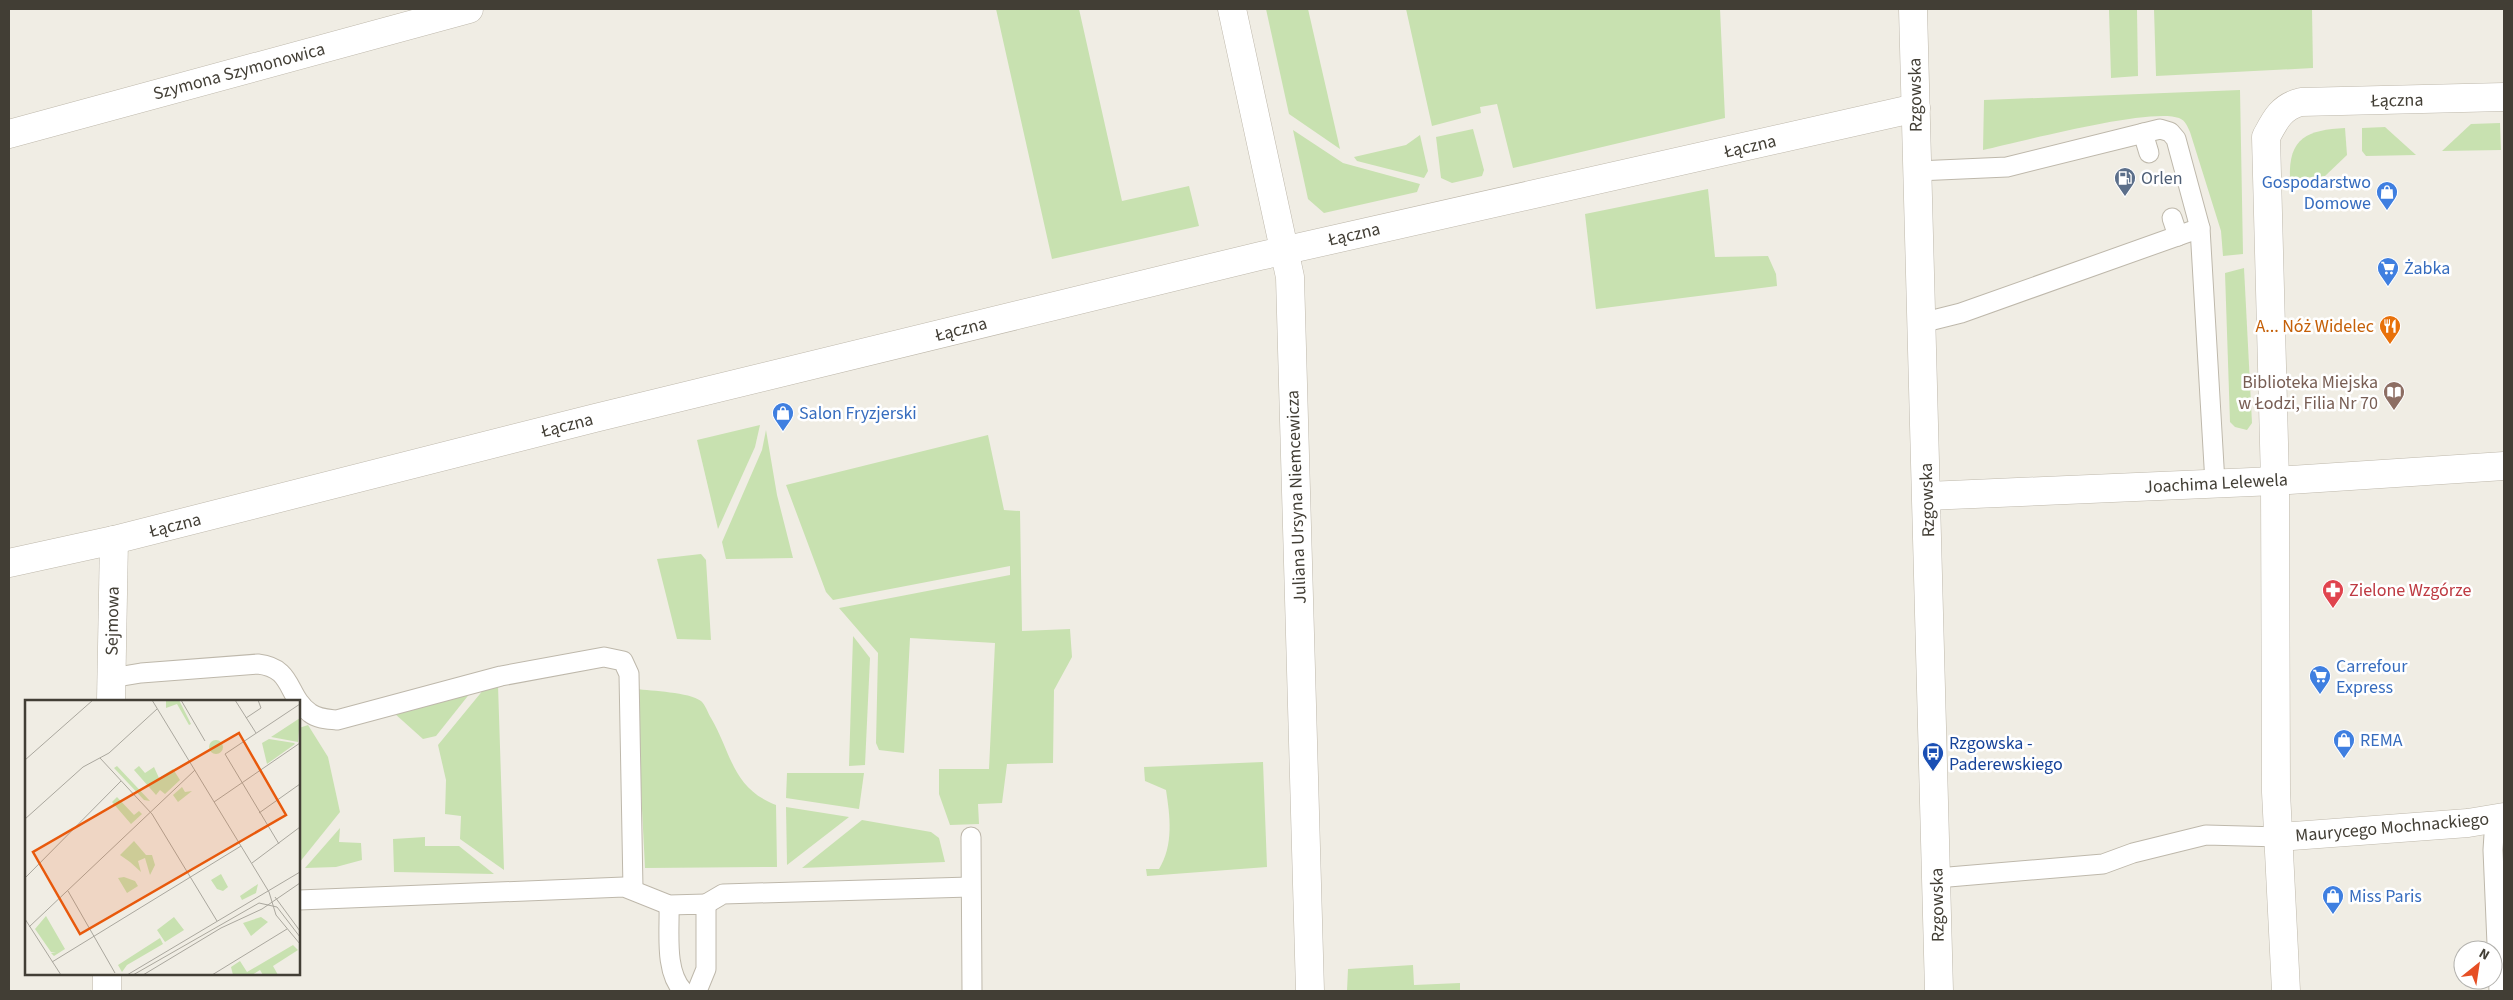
<svg xmlns="http://www.w3.org/2000/svg" width="2513" height="1000" viewBox="0 0 2513 1000" font-family="'Source Sans 3',sans-serif">
	<rect width="100%" height="100%" fill="#f0ede4"/>
	<g fill="#c8e1b0">
		<polygon points="996,9 1079,9 1122,201 1189,186 1199,226 1052,259"/>
		<polygon points="1266,9 1308,9 1340,149 1289,114"/>
		<polygon points="1406,9 1720,9 1725,118 1513,168 1497,104 1480,107 1481,113 1432,126"/>
		<polygon points="2109,9 2137,9 2138,76 2111,78"/>
		<polygon points="2154,9 2312,9 2313,68 2156,76"/>
		<path d="M2240 90 2243 254 2223 256 2221 231 2190 132C2187 126 2186 121 2179 118 2151 107 2019 142 1983 150L1984 100Z"/>
		<polygon points="2500,123 2501,150 2442,151 2471,124"/>
		<polygon points="2385,127 2416,155 2366,156 2362,151 2362,128"/>
		<path d="M2345 128 2347 155 2325 176 2290 179C2288 137 2308 130 2345 128Z"/>
		<polygon points="1473,129 1484,170 1482,176 1452,183 1441,178 1436,137"/>
		<polygon points="1293,130 1343,163 1420,184 1417,192 1324,213 1308,199"/>
		<polygon points="1420,135 1428,171 1424,178 1357,161 1354,157 1406,145"/>
		<polygon points="1708,189 1715,257 1768,256 1776,274 1777,286 1596,309 1585,214"/>
		<polygon points="2244,268 2252,423 2247,430 2235,427 2230,422 2225,273"/>
		<polygon points="760,425 755,447 718,529 697,440"/>
		<polygon points="766,430 777,495 793,558 726,559 722,542 762,450"/>
		<polygon points="988,435 1004,510 1020,511 1022,631 1070,629 1072,657 1054,690 1053,763 1007,764 1002,803 978,804 979,824 950,825 939,794 939,769 989,769 995,643 910,638 904,753 879,750 876,743 878,653 839,608 1010,575 1010,566 833,600 826,592 786,485"/>
		<polygon points="701,554 706,560 711,640 677,639 657,559"/>
		<polygon points="853,636 870,658 865,765 849,766"/>
		<polygon points="498,685 504,870 460,839 461,816 445,814 446,780 438,745 484,689"/>
		<path d="M636 689C652 691 689 692 701 701 705 704 708 713 711 718 732 754 732 788 776 805L777 867 645 868Z"/>
		<polygon points="471,692 436,736 423,739 394,713"/>
		<polygon points="308,725 328,757 340,812 299,863 299,728"/>
		<path d="M1263 762 1267 867 1147 876 1146 869H1159C1174 845 1170 816 1166 790L1145 781 1144 767Z"/>
		<polygon points="787,773 864,773 859,809 786,798"/>
		<polygon points="786,807 849,817 787,865"/>
		<polygon points="862,820 931,832 939,838 945,862 802,868"/>
		<polygon points="340,828 339,842 361,843 362,860 336,867 305,868"/>
		<polygon points="425,837 425,846 459,846 494,874 394,872 393,839"/>
		<polygon points="1413,965 1414,985 1460,983 1460,991 1347,991 1348,969"/>
	</g>
	<g fill="none" stroke-linecap="round" stroke-linejoin="round">
		<g stroke="#beb8ab" stroke-width="21">
			<g id="service">
				<polyline points="2143,133 2149,153"/>
				<polyline points="1917,171 2007,167 2160,129 2170,132 2176,139 2200,228 2215,483"/>
				<polyline points="2172,218 2178,236"/>
				<polyline points="1921,323 1961,313 2200,228"/>
				<path d="M111 678 141 673 258 664C294 668 286 696 310 713 318 719 328 719 337 720L501 676 604 657 623 661 629 674 633 889"/>
				<polyline points="2495,819 2493,850 2499,991"/>
				<polyline points="971,837 972,991"/>
				<polyline points="1937,878 2103,864 2133,853 2206,835 2280,837"/>
				<polyline points="299,900 624,887 669,905 706,904 706,969 697,991"/>
				<polyline points="706,904 723,894 970,887"/>
				<path d="M669 905C670 931 664 971 683 991"/>
			</g>
		</g>
		<g stroke="#beb8ab" stroke-width="29">
			<g id="minor">
				<polyline points="1232,9 1290,277 1310,991"/>
				<polyline points="9,134 469,9"/>
				<polyline points="1927,496 2275,481 2504,466"/>
				<polyline points="9,563 114,540 595,418 1260,256 1916,108"/>
				<polyline points="111,701 114,540"/>
				<polyline points="2280,837 2468,823 2504,817"/>
				<polyline points="107,991 107,974"/>
				<path d="M2286 991 2276 792 2275 481 2266 137C2275 120 2281 107 2301 102L2504 97"/>
			</g>
		</g>
		<g stroke="#beb8ab" stroke-width="29">
			<polyline id="tertiary" points="1913,9 1939,991"/>
		</g>
		<use href="#service" stroke="#fff" stroke-width="19"/>
		<use href="#minor" stroke="#fff" stroke-width="28"/>
		<use href="#tertiary" stroke="#fff" stroke-width="28"/>
	</g>
	<defs>
		<g id="fuel-pin" transform="scale(1.125)"><path d="M0 17L-7.5 6A9.5 9.5 0 1 1 7.5 6Z" fill="#5c6f8a" stroke="#fff"/><path d="M-5.5-6h7V0h2V4h1.3V-2.5L3-4.5l.8-.8L6-3V5H2.5V1h-1V6h-7ZM-4.2-4.7v3.2H.2V-4.7Z" fill="#fff"/></g>
		<g id="shop-pin" transform="scale(1.125)"><path d="M0 17L-7.5 6A9.5 9.5 0 1 1 7.5 6Z" fill="#3f7fe0" stroke="#fff"/><path d="M-5-2.5h2.3a2.7 3.5 0 0 1 5.4 0H5L5.5 6h-11ZM-1.5-2.5h3a1.5 2.3 0 0 0-3 0Z" fill="#fff"/></g>
		<g id="supermarket-pin" transform="scale(1.125)"><path d="M0 17L-7.5 6A9.5 9.5 0 1 1 7.5 6Z" fill="#3f7fe0" stroke="#fff"/><path d="M-6-5.5h2.5l.6 2H6L4.5 2H-2.5L-4.4-4H-6ZM-1.5 3.2a1.3 1.3 0 1 0 .1 0ZM3 3.2a1.3 1.3 0 1 0 .1 0Z" fill="#fff"/></g>
		<g id="restaurant-pin" transform="scale(1.125)"><path d="M0 17L-7.5 6A9.5 9.5 0 1 1 7.5 6Z" fill="#e8710a" stroke="#fff"/><path d="M-5-6h1v4h1v-4h1v4h1v-4h1v5L-1.5 .5V6h-2V.5L-5-1ZM5-6V6H3V1.5H1.5Q1.5-4 5-6Z" fill="#fff"/></g>
		<g id="library-pin" transform="scale(1.125)"><path d="M0 17L-7.5 6A9.5 9.5 0 1 1 7.5 6Z" fill="#8d6e63" stroke="#fff"/><path d="M-6-4Q-3-5.5-.7-3.5V5Q-3 3-6 4ZM6-4Q3-5.5 .7-3.5V5Q3 3 6 4Z" fill="#fff"/></g>
		<g id="pharmacy-pin" transform="scale(1.125)"><path d="M0 17L-7.5 6A9.5 9.5 0 1 1 7.5 6Z" fill="#e0444e" stroke="#fff"/><path d="M-2-6h4v4h4v4h-4v4h-4v-4h-4v-4h4Z" fill="#fff"/></g>
		<g id="bus-pin" transform="scale(1.125)"><path d="M0 17L-7.5 6A9.5 9.5 0 1 1 7.5 6Z" fill="#1a4fb4" stroke="#fff"/><path d="M-5-6H5V4H4V6H2V4H-2V6H-4V4H-5ZM-3.5-4V0h7V-4ZM-3.5 1.2v1.5H-2V1.2ZM2 1.2v1.5H3.5V1.2Z" fill="#fff"/></g>
	</defs>
	<g fill-rule="evenodd">
		<use href="#fuel-pin" x="2125" y="178"/>
		<use href="#shop-pin" x="2387" y="192"/>
		<use href="#supermarket-pin" x="2388" y="268"/>
		<use href="#restaurant-pin" x="2390" y="326"/>
		<use href="#library-pin" x="2394" y="392"/>
		<use href="#shop-pin" x="783" y="413"/>
		<use href="#pharmacy-pin" x="2333" y="590"/>
		<use href="#supermarket-pin" x="2320" y="676"/>
		<use href="#shop-pin" x="2344" y="740"/>
		<use href="#bus-pin" x="1933" y="753"/>
		<use href="#shop-pin" x="2333" y="896"/>
	</g>
	<g text-anchor="middle" stroke-width="5" stroke-linejoin="round" paint-order="stroke">
		<g font-size="18" fill="#423e35" stroke="#fff">
			<text transform="translate(239 71) rotate(-15)" y="6">Szymona Szymonowica</text>
			<text transform="translate(1915 95) rotate(-91)" y="6">Rzgowska</text>
			<text transform="translate(2397 100) rotate(-1)" y="6">Łączna</text>
			<text transform="translate(1750 146) rotate(-13)" y="6">Łączna</text>
			<text transform="translate(1354 234) rotate(-13)" y="6">Łączna</text>
			<text transform="translate(961 329) rotate(-14)" y="6">Łączna</text>
			<text transform="translate(567 425) rotate(-14)" y="6">Łączna</text>
			<text transform="translate(2216 483) rotate(-3)" y="6">Joachima Lelewela</text>
			<text transform="translate(1296 497) rotate(-92)" y="6">Juliana Ursyna Niemcewicza</text>
			<text transform="translate(1927 500) rotate(-92)" y="6">Rzgowska</text>
			<text transform="translate(175 525) rotate(-14)" y="6">Łączna</text>
			<text transform="translate(112 621) rotate(-89)" y="6">Sejmowa</text>
			<text transform="translate(2392 827) rotate(-5)" y="6">Maurycego Mochnackiego</text>
			<text transform="translate(1937 905) rotate(-91)" y="6">Rzgowska</text>
		</g>
		<g font-size="18" fill="#4e5e75" stroke="#fff" text-anchor="start">
			<text x="2141" y="184">Orlen</text>
		</g>
		<g font-size="18" fill="#366cbe" stroke="#fff" text-anchor="start">
			<text x="2371" y="188" text-anchor="end">Gospodarstwo<tspan x="2371" dy="21">Domowe</tspan></text>
			<text x="2404" y="274">Żabka</text>
			<text x="799" y="419">Salon Fryzjerski</text>
			<text x="2336" y="672">Carrefour<tspan x="2336" dy="21">Express</tspan></text>
			<text x="2360" y="746">REMA</text>
			<text x="2349" y="902">Miss Paris</text>
		</g>
		<g font-size="18" fill="#c56008" stroke="#fff" text-anchor="end">
			<text x="2374" y="332">A... Nóż Widelec</text>
		</g>
		<g font-size="18" fill="#785e54" stroke="#fff" text-anchor="end">
			<text x="2378" y="388">Biblioteka Miejska<tspan x="2378" dy="21">w Łodzi, Filia Nr 70</tspan></text>
		</g>
		<g font-size="18" fill="#be3a42" stroke="#fff" text-anchor="start">
			<text x="2349" y="596">Zielone Wzgórze</text>
		</g>
		<g font-size="18" fill="#164399" stroke="#fff" text-anchor="start">
			<text x="1949" y="749">Rzgowska -<tspan x="1949" dy="21">Paderewskiego</tspan></text>
		</g>
	</g>
	<g transform="translate(25 700)">
		<rect width="275" height="275" fill="#f0ede4"/>
		<path d="M141 0H154L166 24 164 25 152 4 141 8ZM275 18 273 42 246 37ZM244 39 269 43 270 44 242 64 237 43ZM184 47a7 7 0 1 1 14 0a7 7 0 1 1-14 0ZM92 66 125 101 119 100 89 68ZM114 66 120 73 129 67 134 78 148 69 155 80 140 94 135 90 131 95 109 70ZM157 87 160 92 167 91 153 102 148 95ZM92 97 109 115 114 111 117 114 106 124 87 102ZM109 141 121 155H127L130 165 125 175 120 158 113 161 116 172 105 162 118 151 105 162 95 155ZM196 174 203 187 198 191 192 189 186 180ZM99 177 110 181 113 186 102 193 93 178ZM233 184 231 193 217 200 215 196ZM21 216 40 249 29 256 26 253H31L26 252 10 229ZM149 217 159 230 140 242 132 230ZM236 217 243 222 226 236 218 223ZM135 238 138 244 102 265 97 272 93 265ZM268 245 273 250 248 266 253 275H238L235 270 227 275H208L206 267 215 261 222 272Z" fill="#c8e1b0"/>
		<path fill="none" stroke="#aaa79e" stroke-width="1" d="M127 0 244 192M156 0 180 41M210 0 231 33M221 18 236 8 233 0M75 58 127 114 192 221M0 60 68 0M189 102 275 43M234 113 275 84M0 119 58 67 84 53 132 9M254 144 200 54 275 4M227 163 275 127M0 178 96 81M43 191 90 273M244 192 251 215 275 244M250 197 275 231M0 219 36 275M4 227 170 70M27 262 216 146M102 275 275 172M108 275 234 203 252 207 275 237M118 275 196 228 237 209 275 183M187 275 262 229"/>
		<path fill="#e8590c" fill-opacity="0.15" stroke="#e8590c" stroke-width="2.5" d="M214 33 261 115 55 234 8 152Z"/>
		<rect width="275" height="275" fill="none" stroke="#423e35" stroke-width="2.5"/>
	</g>
	<rect width="2513" height="1000" fill="none" stroke="#423e35" stroke-width="20"/>
	<g transform="translate(2478 965) rotate(30)"><circle r="24" fill="#ffffff" stroke="#b3b2ae"/>
	<path d="M0-4L9 19L0 12L-9 19Z" fill="#e64f25"/>
	<text y="-8" font-size="14" font-weight="bold" text-anchor="middle" fill="#423e35">N</text>
	</g>
</svg>
